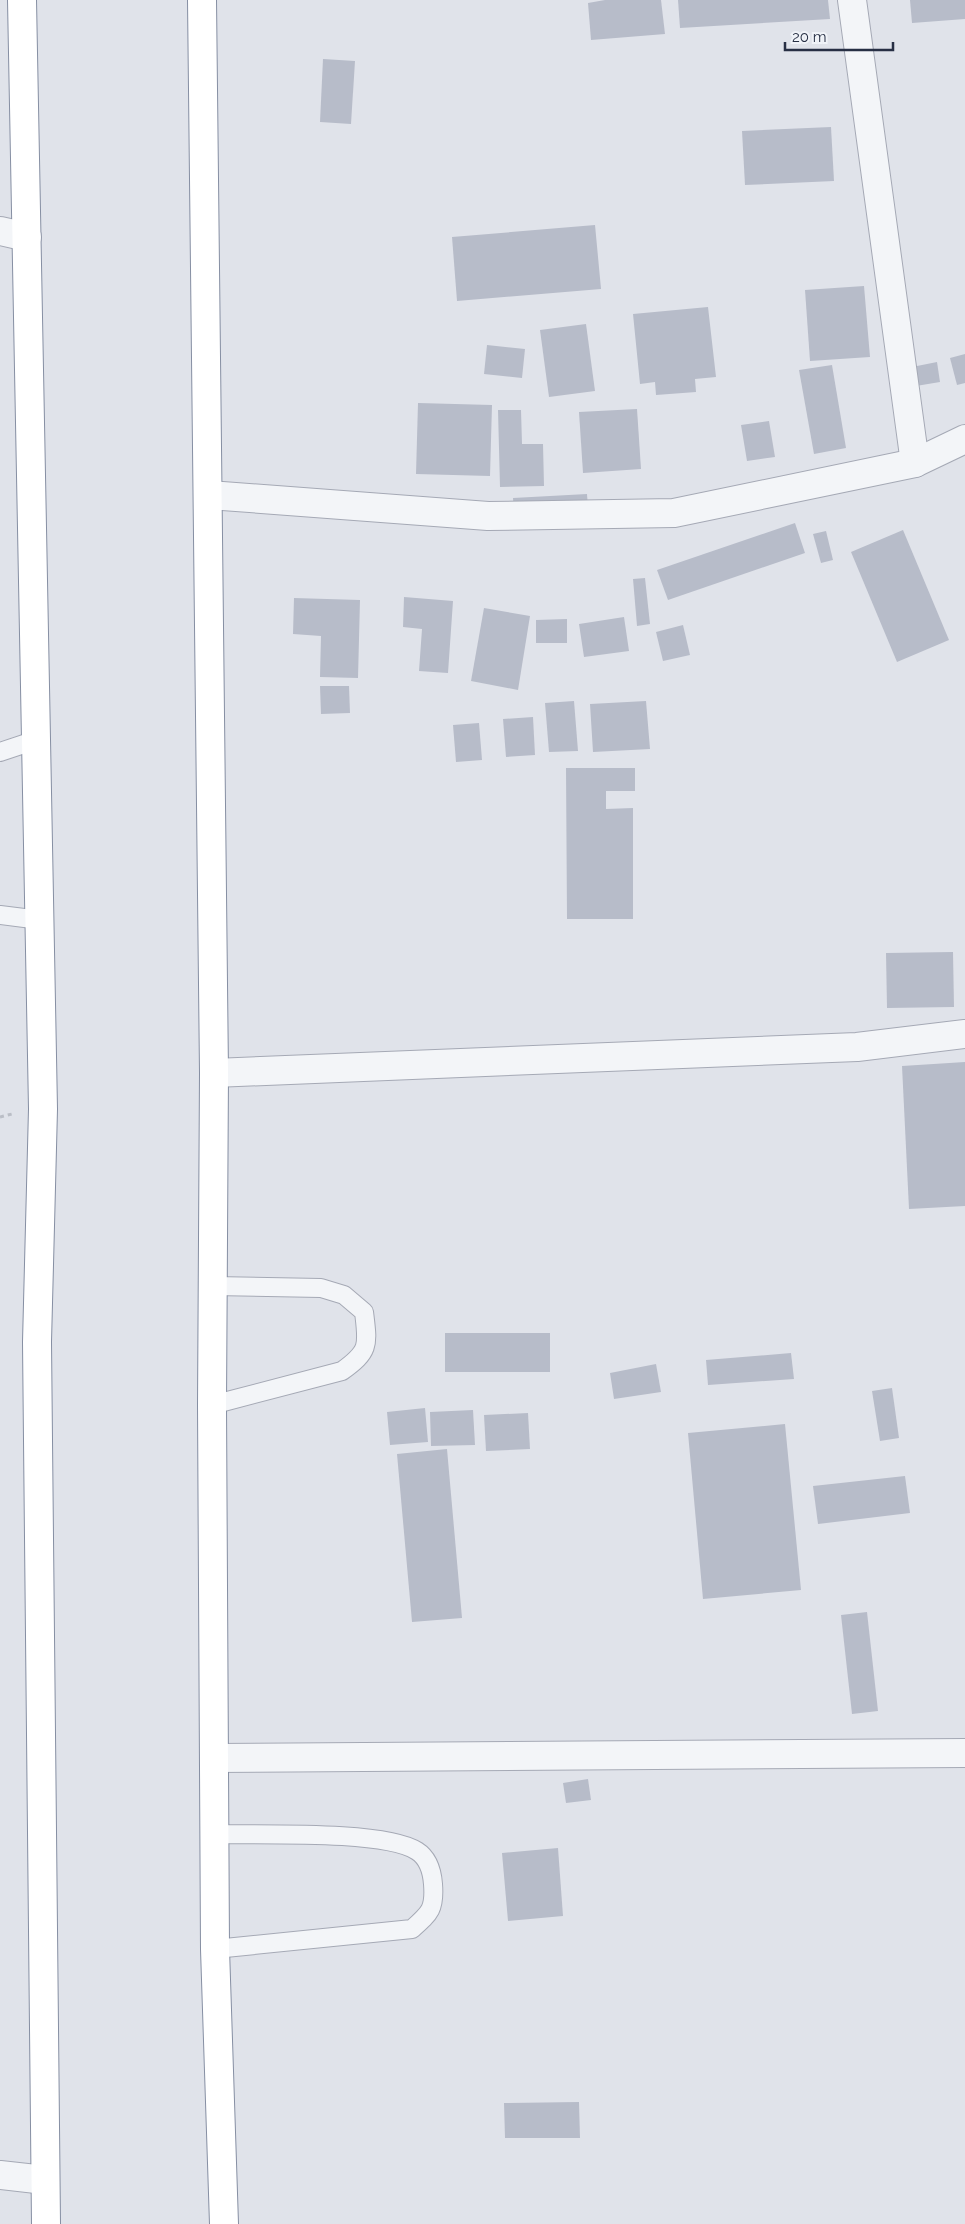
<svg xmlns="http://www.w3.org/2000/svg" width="965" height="2224" viewBox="0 0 965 2224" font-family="Raleway,sans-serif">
	<rect width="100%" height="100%" fill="#e0e3ea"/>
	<g fill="#b7bcc9">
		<polygon points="605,0 661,0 665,34 591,40 588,3"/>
		<polygon points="678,0 828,0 830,19 680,28"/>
		<polygon points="910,0 965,0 965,19 912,23"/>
		<polygon points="323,59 355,61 351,124 320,122"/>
		<polygon points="831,127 834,181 745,185 742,131"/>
		<polygon points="595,225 601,289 457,301 452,237"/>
		<polygon points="864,286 870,357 810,361 805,290"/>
		<polygon points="708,307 716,377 695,379 696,392 656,395 655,382 640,384 633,314"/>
		<polygon points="586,324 595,391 549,397 540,330"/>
		<polygon points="487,345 525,349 522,378 484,374"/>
		<polygon points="965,354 965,383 957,385 950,358"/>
		<polygon points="937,362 940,382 916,386 912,367"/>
		<polygon points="832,365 846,448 814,454 799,370"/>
		<polygon points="418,403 492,405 490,476 416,474"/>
		<polygon points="637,409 641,469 583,473 579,412"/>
		<polygon points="498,410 521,410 522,444 543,444 544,486 500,487"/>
		<polygon points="769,421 775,457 747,461 741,425"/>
		<polygon points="587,494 588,508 514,512 513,498"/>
		<polygon points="795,523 805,553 668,600 657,570"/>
		<polygon points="903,530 949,640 897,662 851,552"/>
		<polygon points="826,531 833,560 821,563 813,534"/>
		<polygon points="645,578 650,624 637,626 633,579"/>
		<polygon points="404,597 453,601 448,673 419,671 422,629 403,627"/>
		<polygon points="294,598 360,600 358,678 320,677 321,636 293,634"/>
		<polygon points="484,608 530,616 518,690 471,681"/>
		<polygon points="624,617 629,651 584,657 579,624"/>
		<polygon points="567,619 567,643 536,643 536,620"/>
		<polygon points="683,625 690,655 663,661 656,632"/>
		<polygon points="320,686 349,686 350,713 321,714"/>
		<polygon points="574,701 578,751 549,752 545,703"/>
		<polygon points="646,701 650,749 593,752 590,704"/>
		<polygon points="533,717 535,755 506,757 503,719"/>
		<polygon points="479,723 482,760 456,762 453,725"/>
		<polygon points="566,768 635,768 635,791 606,791 606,809 633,808 633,919 567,919"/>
		<polygon points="953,952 954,1007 887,1008 886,953"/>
		<polygon points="965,1062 965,1206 909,1209 902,1066"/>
		<rect x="445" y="1333" width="105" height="39"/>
		<polygon points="791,1353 794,1379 708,1385 706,1360"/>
		<polygon points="656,1364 661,1392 614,1399 610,1373"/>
		<polygon points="892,1388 899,1438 880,1441 872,1391"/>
		<polygon points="425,1408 428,1442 390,1445 387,1412"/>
		<polygon points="473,1410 475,1445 431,1446 430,1412"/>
		<polygon points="528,1413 530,1449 486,1451 484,1415"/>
		<polygon points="785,1424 801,1590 703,1599 688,1433"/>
		<polygon points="447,1449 462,1618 412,1622 397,1454"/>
		<polygon points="905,1476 910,1513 818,1524 813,1486"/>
		<polygon points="867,1612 878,1711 852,1714 841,1615"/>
		<polygon points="588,1779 591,1800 566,1803 563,1783"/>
		<polygon points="558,1848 563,1916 508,1921 502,1853"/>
		<polygon points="579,2102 580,2138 505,2138 504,2103"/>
	</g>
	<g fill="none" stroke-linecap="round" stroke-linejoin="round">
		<g stroke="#a5a9b5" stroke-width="20">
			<g id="lane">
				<polyline points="0,752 36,740"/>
				<polyline points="0,915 40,920"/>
				<path d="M212 1405 342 1371C370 1351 368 1345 364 1312L344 1295 321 1288 213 1286"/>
				<path d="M215 1949 412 1929C430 1913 435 1909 433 1884 432 1871 428 1858 417 1851 385 1830 258 1835 215 1834"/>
			</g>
		</g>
		<g stroke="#a5a9b5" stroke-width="30">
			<g id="street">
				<polyline points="852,0 915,463"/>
				<polyline points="0,231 27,237"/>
				<polyline points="209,495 488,516 674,513 915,463 965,439"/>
				<polyline points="214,1073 857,1047 965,1034"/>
				<polyline points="214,1758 965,1753"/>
				<polyline points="0,2175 45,2180"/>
			</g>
		</g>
		<g stroke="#868fa3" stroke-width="30">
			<g id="highway">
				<polyline points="22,0 43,1109 37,1342 46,2224"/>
				<polyline points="202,0 214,1073 212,1405 215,1949 224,2224"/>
			</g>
		</g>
		<polyline stroke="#babec6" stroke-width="3" stroke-dasharray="4 4" stroke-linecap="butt" points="0,1117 12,1114"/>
		<use href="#lane" stroke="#f3f5f8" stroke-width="18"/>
		<use href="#street" stroke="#f3f5f8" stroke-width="28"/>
		<use href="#highway" stroke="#fff" stroke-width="28"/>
	</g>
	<path d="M785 42v8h108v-8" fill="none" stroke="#272f44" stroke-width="2.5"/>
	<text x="792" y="42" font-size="15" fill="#272f44" stroke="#f0f3f8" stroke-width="4" paint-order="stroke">20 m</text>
</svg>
